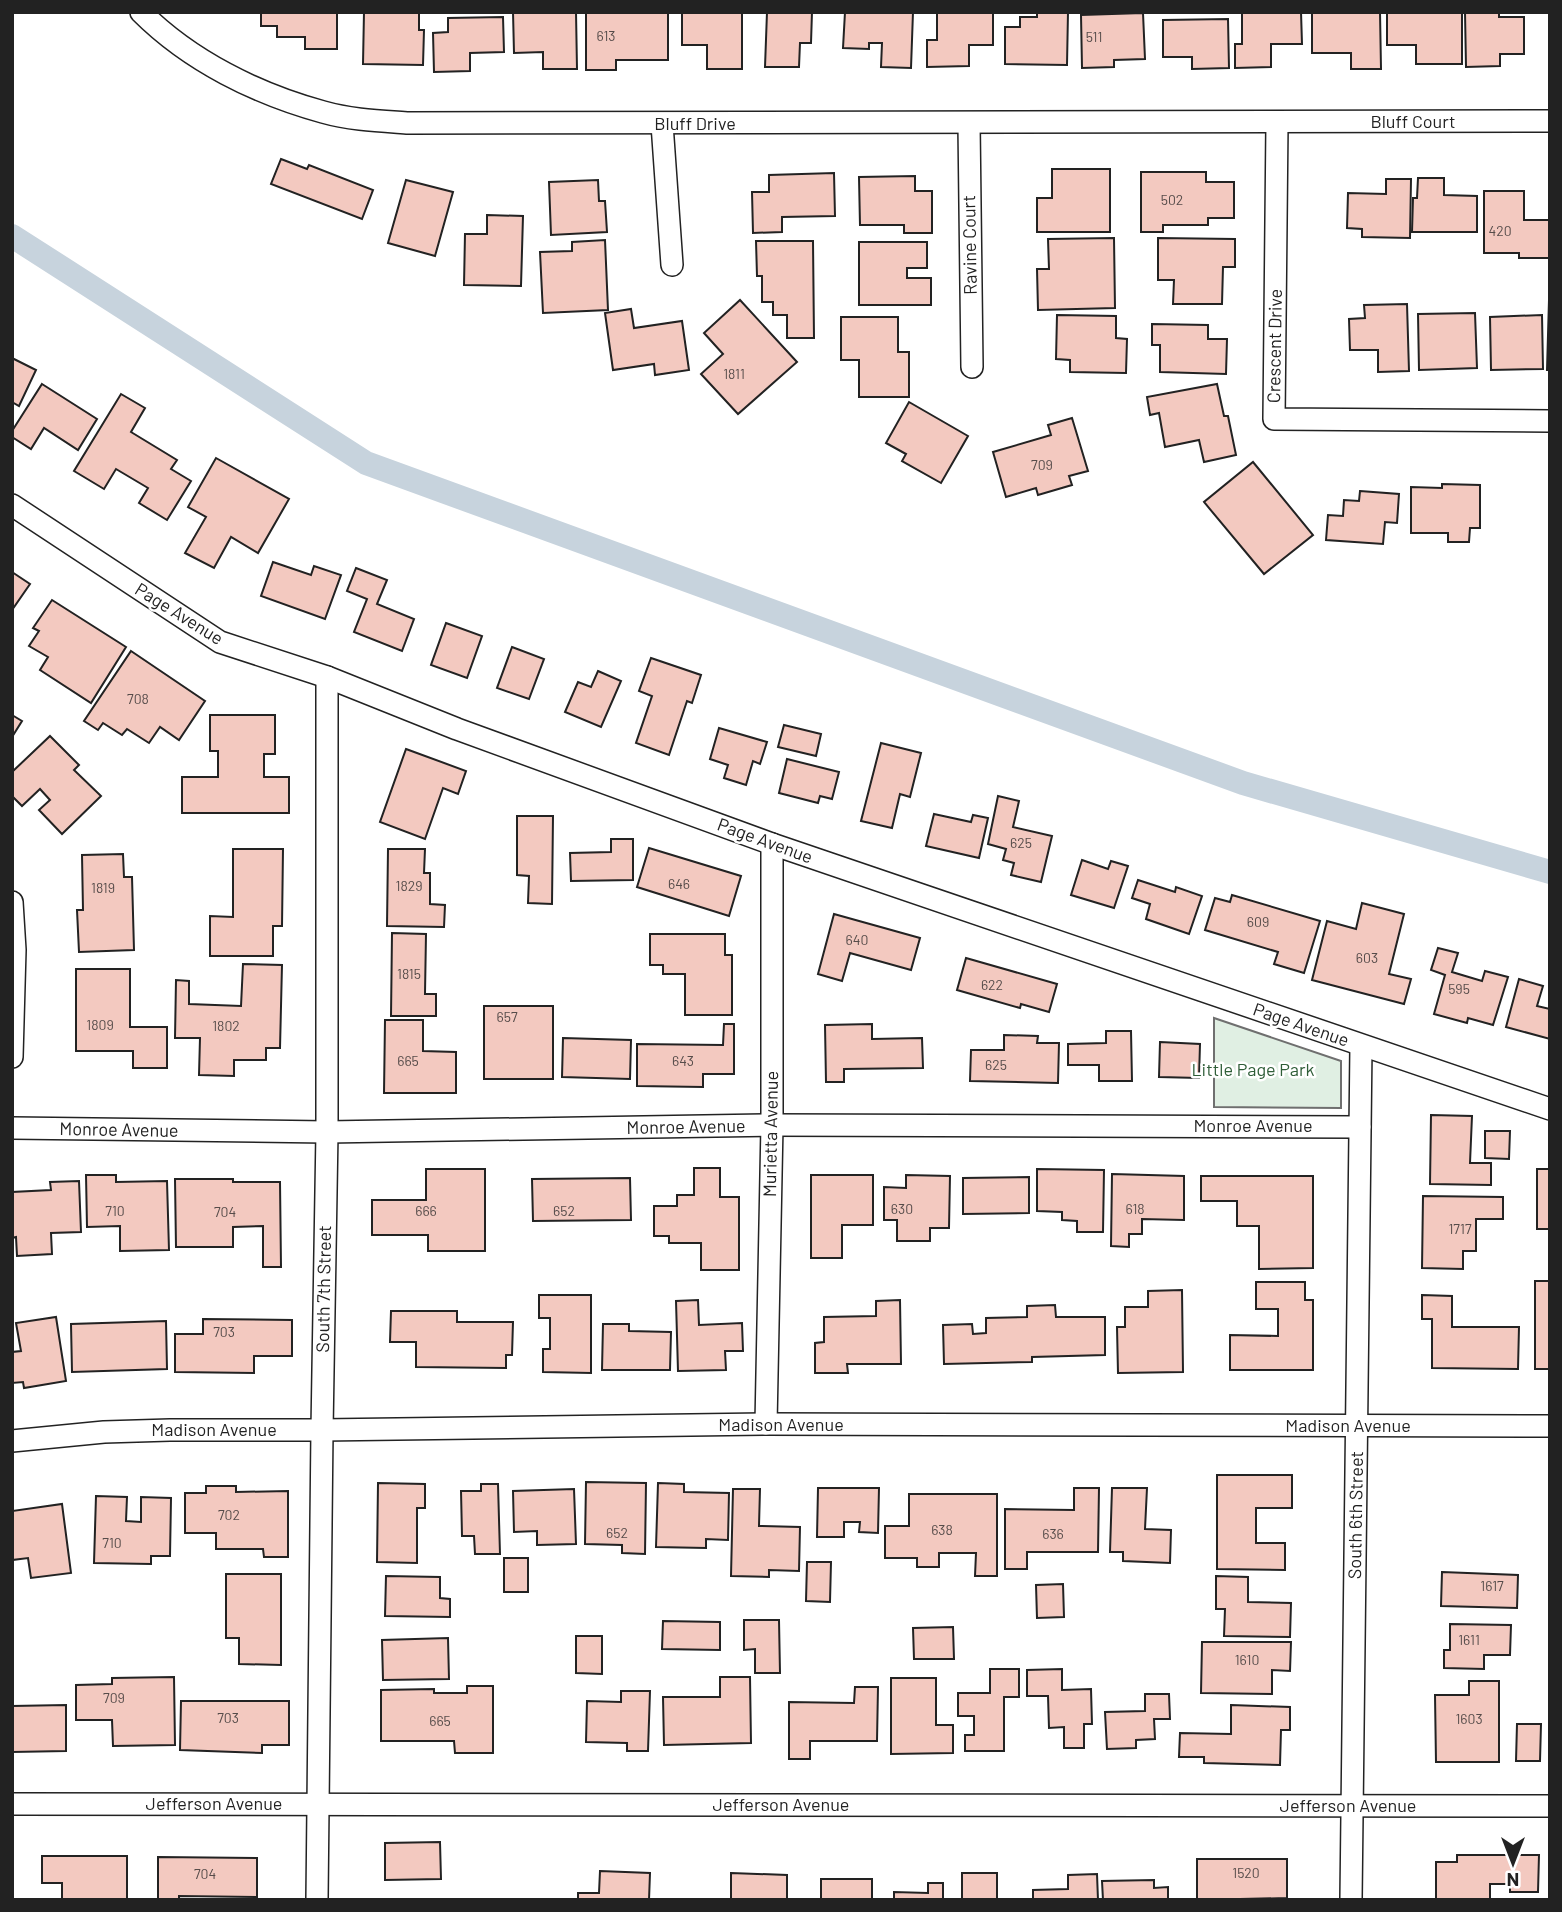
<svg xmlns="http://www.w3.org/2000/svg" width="1562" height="1912" viewBox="0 0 1562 1912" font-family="Barlow,sans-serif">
	<rect width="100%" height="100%" fill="#fff"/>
	<polygon fill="#e0efe3" stroke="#6f6f6f" stroke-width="2" points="1214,1018 1341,1061 1341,1108 1214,1107"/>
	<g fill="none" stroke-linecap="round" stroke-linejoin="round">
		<polyline stroke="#c7d3dd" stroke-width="24" points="12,236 366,463 1243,783 1550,872"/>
	</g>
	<g fill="#f3c9c0" stroke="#222" stroke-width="2">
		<polygon points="261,12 337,12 337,49 305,49 305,37 277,37 277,26 261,26"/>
		<polygon points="364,12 419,12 419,30 424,30 423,65 363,64"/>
		<polygon points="513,12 576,12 577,69 543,69 543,52 514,53"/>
		<polygon points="682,12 742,12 742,69 707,69 707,45 682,45"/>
		<polygon points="767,12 812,12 811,43 800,43 799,67 765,67"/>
		<polygon points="845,12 913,12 911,68 881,67 882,43 869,43 869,49 843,48"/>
		<polygon points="937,12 993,12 993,45 969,45 969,66 927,67 927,40 937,40"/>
		<polygon points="1037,12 1068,12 1067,65 1005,64 1005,27 1020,27 1020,17 1037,17"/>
		<polygon points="1242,12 1301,12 1302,44 1271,44 1271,67 1235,68 1235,44 1242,44"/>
		<polygon points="1312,12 1380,12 1381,69 1351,69 1351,53 1312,53"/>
		<polygon points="1387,12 1462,12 1462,64 1416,64 1416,45 1387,45"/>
		<polygon points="1465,12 1499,12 1499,17 1524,17 1524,54 1500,54 1500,66 1466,67"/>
		<polygon points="586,13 668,13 668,60 616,60 616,70 586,70"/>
		<polygon points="1143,13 1145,59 1114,60 1114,67 1082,68 1081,15"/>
		<polygon points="503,17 504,52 470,53 470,71 434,72 433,33 448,32 448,18"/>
		<polygon points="1228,19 1229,68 1192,69 1192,57 1163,57 1163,20"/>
		<polygon points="281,159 307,169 309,165 373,190 362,219 271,184"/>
		<polygon points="1052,169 1110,169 1110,232 1037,232 1037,198 1052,198"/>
		<polygon points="1141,172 1206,172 1206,182 1234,182 1234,218 1208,218 1208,225 1163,225 1163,232 1141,232"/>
		<polygon points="834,173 835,216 782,217 782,232 753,233 752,192 769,192 769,175"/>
		<polygon points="915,176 915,191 932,191 932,233 904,233 904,225 860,225 859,177"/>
		<polygon points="1418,178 1444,178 1444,195 1477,196 1477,232 1412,232 1413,198 1417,198"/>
		<polygon points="1386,179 1411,179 1410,238 1362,237 1362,229 1347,228 1348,193 1386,194"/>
		<polygon points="406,180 453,192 435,256 388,243"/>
		<polygon points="598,180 599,201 605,201 607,232 551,235 549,182"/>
		<polygon points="1484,191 1524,191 1524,220 1550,220 1550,258 1519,258 1519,253 1484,253"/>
		<polygon points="487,215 523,216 521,286 464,285 465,234 487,234"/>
		<polygon points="1114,238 1115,308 1038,310 1037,269 1049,269 1048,239"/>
		<polygon points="1158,238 1235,239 1235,267 1223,267 1222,304 1173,304 1174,280 1158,280"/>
		<polygon points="605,240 608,310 543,313 540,252 572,251 572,242"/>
		<polygon points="756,241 813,241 814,338 787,338 787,315 773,315 773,302 762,302 762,276 757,276"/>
		<polygon points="859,242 927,242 927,268 907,268 907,278 931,278 931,305 859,305"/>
		<polygon points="740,300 797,362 738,414 701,374 723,354 704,333"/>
		<polygon points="1549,300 1550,300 1550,370 1547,370"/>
		<polygon points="1407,304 1409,371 1378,372 1378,350 1350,350 1349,319 1365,318 1364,305"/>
		<polygon points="631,309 634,328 682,321 689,370 655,375 654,364 613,370 605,313"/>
		<polygon points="1475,313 1477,368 1419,370 1418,314"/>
		<polygon points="1057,315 1116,316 1116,338 1127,339 1126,373 1070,372 1070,360 1056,359"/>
		<polygon points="1542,315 1543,369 1491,370 1490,317"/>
		<polygon points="841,317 898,317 898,352 909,352 909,397 859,397 859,360 841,360"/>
		<polygon points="1152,324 1208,325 1208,339 1227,339 1226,374 1160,372 1160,345 1152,345"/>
		<polygon points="12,358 36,370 19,406 12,402"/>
		<polygon points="42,384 97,419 78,450 44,428 31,449 12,437 12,431"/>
		<polygon points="1217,384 1224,416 1228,416 1236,455 1204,462 1199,440 1165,447 1159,413 1150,415 1147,397"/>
		<polygon points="121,394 145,408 131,432 177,460 171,469 191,481 167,520 139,503 148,488 116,469 104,489 74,471"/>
		<polygon points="909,402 968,436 941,483 902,461 906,454 886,443"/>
		<polygon points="1072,418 1088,471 1069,476 1072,485 1038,495 1036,488 1006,497 993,452 1051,435 1048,425"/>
		<polygon points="216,458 289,499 258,553 231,537 214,568 185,553 206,517 188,507"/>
		<polygon points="1253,462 1313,535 1264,574 1204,502"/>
		<polygon points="1442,484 1480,485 1480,528 1470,528 1469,542 1448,542 1448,533 1411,533 1411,487 1442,488"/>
		<polygon points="1360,491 1399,494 1397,523 1385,522 1383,544 1326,540 1328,515 1343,516 1344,500 1359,501"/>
		<polygon points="273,562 311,575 314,566 341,575 325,619 261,596"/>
		<polygon points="356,568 387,580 377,604 414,619 402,651 354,632 367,599 347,591"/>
		<polygon points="12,572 30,584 12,610"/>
		<polygon points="52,600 126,647 91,703 40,670 48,657 29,646 39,631 33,628"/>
		<polygon points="446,623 482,636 467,678 431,665"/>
		<polygon points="512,647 544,659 529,699 497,688"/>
		<polygon points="131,651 205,701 179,740 160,727 149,743 127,729 122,735 103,723 98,730 84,721"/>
		<polygon points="651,658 701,675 692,703 687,701 669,755 636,743 652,696 639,691"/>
		<polygon points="598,671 621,681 601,727 565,712 578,682 591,687"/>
		<polygon points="12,715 22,721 12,737"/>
		<polygon points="210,715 275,715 275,754 264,754 264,777 289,777 289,813 182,813 182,777 218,777 218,751 210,751"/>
		<polygon points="784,725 821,734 816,756 778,747"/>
		<polygon points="719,728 767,742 760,764 753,761 746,785 724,778 728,765 710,759"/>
		<polygon points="50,736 79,765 74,770 101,796 62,834 39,810 50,800 40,789 22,806 12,796 12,772"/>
		<polygon points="881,743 921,753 910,797 900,794 892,828 861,821"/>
		<polygon points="406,749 466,771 458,794 443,788 425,839 380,822"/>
		<polygon points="787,759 839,772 832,799 820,796 818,803 779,793"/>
		<polygon points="998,796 1019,801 1013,827 1052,836 1041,882 1011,875 1014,863 1003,860 1006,849 988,844"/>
		<polygon points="934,814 971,822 973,815 988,818 979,858 926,846"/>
		<polygon points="517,816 553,816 552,904 528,903 529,876 517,875"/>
		<polygon points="611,839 633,839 633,880 571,881 570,853 611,852"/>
		<polygon points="649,848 741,876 729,916 637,887"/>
		<polygon points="233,849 283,849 282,926 273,926 273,956 210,956 210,916 233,917"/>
		<polygon points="388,849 425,849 424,873 430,873 430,904 445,905 444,927 387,926"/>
		<polygon points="123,854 124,877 132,877 134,950 79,952 77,910 83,910 82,855"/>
		<polygon points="1082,860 1108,869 1111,861 1128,866 1114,908 1071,895"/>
		<polygon points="1138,880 1175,892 1176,887 1202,896 1189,934 1146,919 1150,904 1132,898"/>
		<polygon points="1232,895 1320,921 1304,973 1274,964 1278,952 1205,930 1215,898 1230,902"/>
		<polygon points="1362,903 1404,914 1389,974 1411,979 1404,1004 1312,980 1327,921 1356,929"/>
		<polygon points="834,914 920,938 911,970 850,953 842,981 818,974"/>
		<polygon points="392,933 426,934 425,994 436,994 436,1016 391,1016"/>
		<polygon points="650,934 725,934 725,955 732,955 732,1015 685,1015 685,974 663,974 663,965 650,965"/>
		<polygon points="1438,948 1458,953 1452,972 1482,981 1485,971 1508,977 1493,1025 1468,1018 1467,1023 1434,1014 1445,975 1431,970"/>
		<polygon points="966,958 1057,984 1049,1012 1021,1004 1020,1008 957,990"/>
		<polygon points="243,964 282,965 280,1048 266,1048 266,1060 234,1060 234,1076 199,1075 200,1038 175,1038 176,980 189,981 189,1004 241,1006"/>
		<polygon points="76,969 130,969 130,1027 167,1027 167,1068 133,1068 133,1051 76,1051"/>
		<polygon points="1519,979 1543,986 1537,1006 1550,1009 1550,1039 1506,1027"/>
		<rect x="484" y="1006" width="69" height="73"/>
		<polygon points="385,1020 423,1020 423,1051 456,1052 456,1093 384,1093"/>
		<polygon points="724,1024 734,1024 734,1074 703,1074 703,1087 637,1086 637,1044 723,1045"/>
		<polygon points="872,1024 872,1039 922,1038 923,1068 844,1069 844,1082 826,1082 825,1025"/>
		<polygon points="1106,1031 1131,1031 1132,1081 1099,1081 1099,1065 1068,1065 1068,1044 1106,1043"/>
		<polygon points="1004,1035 1038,1036 1037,1043 1059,1043 1058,1083 970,1081 971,1050 1004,1050"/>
		<polygon points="563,1038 631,1040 630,1079 562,1077"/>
		<polygon points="1160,1042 1200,1044 1199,1078 1159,1077"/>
		<polygon points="1431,1115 1472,1116 1470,1163 1491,1163 1491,1185 1430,1184"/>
		<polygon points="1485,1131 1510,1131 1509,1159 1485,1158"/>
		<polygon points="694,1168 720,1168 720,1197 739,1197 739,1270 701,1270 701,1243 669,1243 669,1236 654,1236 654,1206 677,1206 677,1195 694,1195"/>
		<polygon points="426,1169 485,1169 485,1251 428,1251 428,1235 372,1235 372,1200 426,1200"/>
		<polygon points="1037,1169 1104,1170 1103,1232 1077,1232 1077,1221 1062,1220 1062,1212 1037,1211"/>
		<rect x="1537" y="1169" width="13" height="60"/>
		<polygon points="1112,1174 1184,1176 1184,1220 1142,1219 1142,1234 1129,1234 1129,1247 1111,1246"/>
		<polygon points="86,1175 116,1175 116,1182 167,1181 169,1250 120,1251 120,1226 87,1227"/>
		<polygon points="811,1175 873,1175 873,1225 842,1225 842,1258 811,1258"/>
		<polygon points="906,1175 950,1176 949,1228 930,1228 930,1241 897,1241 897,1220 884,1220 884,1187 906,1188"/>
		<polygon points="1201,1176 1313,1176 1313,1268 1259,1269 1259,1226 1237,1226 1237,1201 1201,1201"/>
		<polygon points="1029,1177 1029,1213 963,1214 963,1178"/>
		<polygon points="630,1178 631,1220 533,1221 532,1179"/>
		<polygon points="175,1179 233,1179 233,1182 280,1182 281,1267 263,1267 263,1226 233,1227 233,1247 176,1247"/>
		<polygon points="79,1181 81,1232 51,1233 52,1254 17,1256 16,1237 12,1238 12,1192 51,1190 50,1182"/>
		<polygon points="1423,1196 1503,1197 1503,1219 1476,1219 1476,1251 1463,1251 1463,1269 1422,1268"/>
		<rect x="1535" y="1281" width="15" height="88"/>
		<polygon points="1256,1282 1305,1282 1305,1300 1313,1300 1313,1370 1230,1370 1230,1335 1278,1336 1278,1309 1256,1309"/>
		<polygon points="1182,1290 1183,1372 1118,1373 1117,1327 1125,1327 1125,1307 1148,1307 1148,1291"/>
		<polygon points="539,1295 591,1295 591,1373 543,1372 543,1349 550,1349 550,1318 539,1318"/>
		<polygon points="1422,1295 1452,1296 1452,1327 1519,1327 1518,1369 1432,1368 1432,1319 1422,1319"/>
		<polygon points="698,1300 699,1325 742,1323 743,1351 725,1351 726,1370 678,1371 676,1301"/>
		<polygon points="900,1300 901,1364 847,1364 848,1373 815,1373 815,1343 824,1342 824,1317 876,1316 876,1301"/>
		<polygon points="1055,1305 1056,1317 1105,1317 1105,1355 1032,1357 1032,1362 944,1364 943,1325 972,1324 973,1334 986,1333 986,1318 1027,1317 1027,1306"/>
		<polygon points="391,1311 457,1311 457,1322 513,1322 512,1355 506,1355 506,1368 416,1367 416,1342 390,1342"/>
		<polygon points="56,1317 66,1381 24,1388 23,1382 12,1383 12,1352 21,1351 16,1323"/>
		<polygon points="203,1319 292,1320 292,1356 254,1356 254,1373 175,1372 175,1334 203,1334"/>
		<polygon points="166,1321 167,1369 72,1372 71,1324"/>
		<polygon points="603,1324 629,1324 629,1331 671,1332 670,1370 602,1370"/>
		<polygon points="1217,1475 1292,1475 1292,1508 1256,1508 1256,1543 1285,1543 1285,1570 1217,1569"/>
		<polygon points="586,1482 646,1483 645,1554 622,1553 622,1545 585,1544"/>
		<polygon points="378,1483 425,1484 425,1508 417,1508 417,1563 377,1562"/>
		<polygon points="658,1483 684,1484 684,1492 729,1493 728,1540 706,1539 706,1548 656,1547"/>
		<polygon points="481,1484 498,1484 500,1554 475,1554 474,1536 462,1536 461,1491 481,1491"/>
		<polygon points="206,1486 236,1486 236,1492 288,1491 288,1557 264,1557 263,1549 216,1549 216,1533 185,1533 185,1493 206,1493"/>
		<polygon points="818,1488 879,1488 878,1533 859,1532 860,1522 844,1522 844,1537 817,1537"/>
		<polygon points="1074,1488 1099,1488 1098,1552 1027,1552 1027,1569 1005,1569 1005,1509 1074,1510"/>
		<polygon points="1112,1488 1147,1488 1145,1529 1171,1530 1170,1563 1123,1561 1123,1552 1110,1552"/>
		<polygon points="574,1489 576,1544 537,1545 537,1531 514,1532 513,1491"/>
		<polygon points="733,1489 760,1489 759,1526 800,1527 799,1571 769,1570 769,1577 731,1576"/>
		<polygon points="909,1494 997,1494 997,1576 975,1576 976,1553 939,1553 939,1567 917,1567 917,1558 885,1558 885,1526 909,1526"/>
		<polygon points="96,1496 127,1497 126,1521 141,1522 141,1497 171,1498 170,1556 151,1556 151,1564 94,1563"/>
		<polygon points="62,1504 71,1573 31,1578 28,1558 12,1560 12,1511"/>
		<rect x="504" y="1558" width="24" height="34"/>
		<polygon points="807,1562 831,1562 830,1602 806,1601"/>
		<polygon points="1442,1572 1518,1575 1517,1608 1441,1606"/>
		<polygon points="226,1574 281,1574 281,1665 239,1664 239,1638 226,1638"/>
		<polygon points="386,1576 440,1577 440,1598 450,1599 450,1617 385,1616"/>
		<polygon points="1216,1576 1248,1577 1248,1602 1291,1603 1290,1637 1224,1636 1225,1609 1216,1609"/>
		<polygon points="1063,1584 1064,1617 1037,1618 1036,1585"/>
		<polygon points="744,1620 779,1620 780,1673 755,1673 755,1649 744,1650"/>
		<polygon points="663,1621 720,1622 720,1650 662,1649"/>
		<polygon points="1450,1624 1511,1625 1510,1655 1484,1655 1484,1669 1444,1668 1444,1650 1450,1650"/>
		<polygon points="953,1627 954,1659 914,1659 913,1628"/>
		<polygon points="576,1636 602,1636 602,1674 576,1673"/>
		<polygon points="448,1638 449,1679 383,1680 382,1640"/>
		<polygon points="1202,1642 1291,1642 1290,1671 1272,1670 1272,1694 1201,1693"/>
		<polygon points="990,1669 1019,1669 1019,1697 1004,1697 1004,1751 965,1751 965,1735 974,1735 974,1716 958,1716 958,1693 990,1693"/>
		<polygon points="1062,1669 1062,1690 1091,1689 1092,1724 1084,1724 1084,1748 1064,1748 1064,1727 1049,1728 1048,1696 1027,1696 1027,1670"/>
		<polygon points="174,1677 175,1745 113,1746 112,1720 76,1720 76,1685 112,1684 112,1678"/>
		<polygon points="720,1677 750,1677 751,1743 664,1745 663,1697 720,1697"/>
		<polygon points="891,1678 936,1678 936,1725 953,1725 953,1753 891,1754"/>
		<polygon points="1469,1681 1499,1681 1499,1762 1436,1762 1435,1695 1469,1695"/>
		<polygon points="467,1686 493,1686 493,1753 455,1753 454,1741 381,1741 381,1690 434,1689 434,1693 467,1693"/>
		<polygon points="855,1687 878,1687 877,1741 810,1741 810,1759 789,1759 789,1702 854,1703"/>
		<polygon points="621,1691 650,1691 648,1751 627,1751 627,1743 586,1742 587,1701 621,1702"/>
		<polygon points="1145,1694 1169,1694 1170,1719 1154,1719 1155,1739 1136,1740 1136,1748 1107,1749 1105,1712 1145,1711"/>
		<polygon points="181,1701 289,1701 289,1745 262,1745 262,1753 180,1750"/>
		<polygon points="66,1705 66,1751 12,1752 12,1706"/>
		<polygon points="1231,1705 1290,1707 1290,1730 1281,1730 1280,1765 1204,1763 1204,1757 1179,1757 1180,1733 1231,1734"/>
		<polygon points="1517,1724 1541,1724 1540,1761 1516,1761"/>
		<polygon points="440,1842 441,1879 385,1880 385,1843"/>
		<polygon points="1457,1855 1539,1855 1538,1892 1510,1892 1510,1884 1490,1884 1490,1900 1436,1900 1436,1862 1457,1862"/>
		<polygon points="42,1856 127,1856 127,1900 62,1900 62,1883 42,1883"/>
		<polygon points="158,1857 257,1858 257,1897 179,1896 179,1900 158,1900"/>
		<polygon points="1197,1859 1287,1859 1287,1898 1197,1900"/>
		<polygon points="600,1871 650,1873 649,1900 578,1900 578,1893 599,1893"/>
		<polygon points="731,1873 787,1875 787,1900 731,1900"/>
		<rect x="962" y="1873" width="35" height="27"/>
		<polygon points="1097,1874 1098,1900 1033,1900 1033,1890 1068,1889 1068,1875"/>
		<rect x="821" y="1879" width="51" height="21"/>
		<polygon points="1154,1880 1154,1888 1168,1887 1168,1900 1103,1900 1102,1881"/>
		<polygon points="928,1883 943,1883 943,1900 894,1900 894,1892 928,1893"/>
	</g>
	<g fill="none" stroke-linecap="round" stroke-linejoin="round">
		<g stroke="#222" stroke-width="24">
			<g id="street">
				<path d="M141 12C190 61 257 94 323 112 351 120 381 121 409 123L1550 121"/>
				<polyline points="1277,123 1274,419 1550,421"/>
				<polyline points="662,124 672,265"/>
				<polyline points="969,124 972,367"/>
				<polyline points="12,505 220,642 327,677 457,729 772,844 1550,1109"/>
				<polyline points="12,902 15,950 12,1057"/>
				<polyline points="12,1128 327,1132 772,1125 1360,1127"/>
				<polyline points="766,1424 772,1125 772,844"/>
				<polyline points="12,1441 104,1432 170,1430 322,1430 766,1424 1550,1426"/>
				<polyline points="12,1804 1550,1806"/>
				<polyline points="317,1900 322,1430 327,1132 327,677"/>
				<polyline points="1351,1900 1361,1046"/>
			</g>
		</g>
		<use href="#street" stroke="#fff" stroke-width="21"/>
	</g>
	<g text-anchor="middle" stroke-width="5" stroke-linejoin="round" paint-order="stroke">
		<g font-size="14" fill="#564c4a">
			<text x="606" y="41">613</text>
			<text x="1094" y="42">511</text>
			<text x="1172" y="205">502</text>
			<text x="1500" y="236">420</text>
			<text x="734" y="379">1811</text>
			<text x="1042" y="470">709</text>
			<text x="138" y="704">708</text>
			<text x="1021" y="848">625</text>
			<text x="679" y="889">646</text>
			<text x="409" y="891">1829</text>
			<text x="103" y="893">1819</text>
			<text x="1258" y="927">609</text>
			<text x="857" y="945">640</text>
			<text x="1367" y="963">603</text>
			<text x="409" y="979">1815</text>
			<text x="992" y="990">622</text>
			<text x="1459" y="994">595</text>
			<text x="507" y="1022">657</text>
			<text x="100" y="1030">1809</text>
			<text x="226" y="1031">1802</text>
			<text x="408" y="1066">665</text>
			<text x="683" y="1066">643</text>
			<text x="996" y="1070">625</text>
			<text x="902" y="1214">630</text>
			<text x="1135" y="1214">618</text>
			<text x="115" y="1216">710</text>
			<text x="426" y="1216">666</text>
			<text x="564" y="1216">652</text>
			<text x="225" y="1217">704</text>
			<text x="1460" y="1234">1717</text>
			<text x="224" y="1337">703</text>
			<text x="229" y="1520">702</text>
			<text x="942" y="1535">638</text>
			<text x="617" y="1538">652</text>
			<text x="1053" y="1539">636</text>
			<text x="112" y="1548">710</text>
			<text x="1492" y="1591">1617</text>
			<text x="1469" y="1645">1611</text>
			<text x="1247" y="1665">1610</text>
			<text x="114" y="1703">709</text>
			<text x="228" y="1723">703</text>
			<text x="1469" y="1724">1603</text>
			<text x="440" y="1726">665</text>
			<text x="1246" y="1878">1520</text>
			<text x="205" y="1879">704</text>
		</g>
		<g font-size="18" fill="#222" stroke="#fff">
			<text x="1413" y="128">Bluff Court</text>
			<text x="695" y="130">Bluff Drive</text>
			<text transform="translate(970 245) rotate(-91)" y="6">Ravine Court</text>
			<text transform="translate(1275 346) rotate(-89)" y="6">Crescent Drive</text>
			<text transform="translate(179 614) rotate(32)" y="6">Page Avenue</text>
			<text transform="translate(765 841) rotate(20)" y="6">Page Avenue</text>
			<text transform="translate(1301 1025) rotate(19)" y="6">Page Avenue</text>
			<text x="1253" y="1132">Monroe Avenue</text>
			<text transform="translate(686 1127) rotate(-1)" y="6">Monroe Avenue</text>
			<text transform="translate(119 1130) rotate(1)" y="6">Monroe Avenue</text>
			<text transform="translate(771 1134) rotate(-89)" y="6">Murietta Avenue</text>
			<text transform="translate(324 1289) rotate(-89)" y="6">South 7th Street</text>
			<text x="781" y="1431">Madison Avenue</text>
			<text x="1348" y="1432">Madison Avenue</text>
			<text x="214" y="1436">Madison Avenue</text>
			<text transform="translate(1356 1515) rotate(-89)" y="6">South 6th Street</text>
			<text x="214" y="1810">Jefferson Avenue</text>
			<text x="781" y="1811">Jefferson Avenue</text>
			<text x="1348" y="1812">Jefferson Avenue</text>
		</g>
		<g font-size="18" fill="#2f5e38" stroke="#fff">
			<text x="1253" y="1076">Little Page Park</text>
		</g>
	</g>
	<rect width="1562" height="1912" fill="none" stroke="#222222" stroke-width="28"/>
	<g transform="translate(1513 1863) rotate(180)" stroke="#ffffff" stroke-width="5" paint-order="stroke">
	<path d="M0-5L12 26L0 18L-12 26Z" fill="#222222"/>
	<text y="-10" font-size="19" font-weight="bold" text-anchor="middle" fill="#222222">N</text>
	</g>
</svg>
